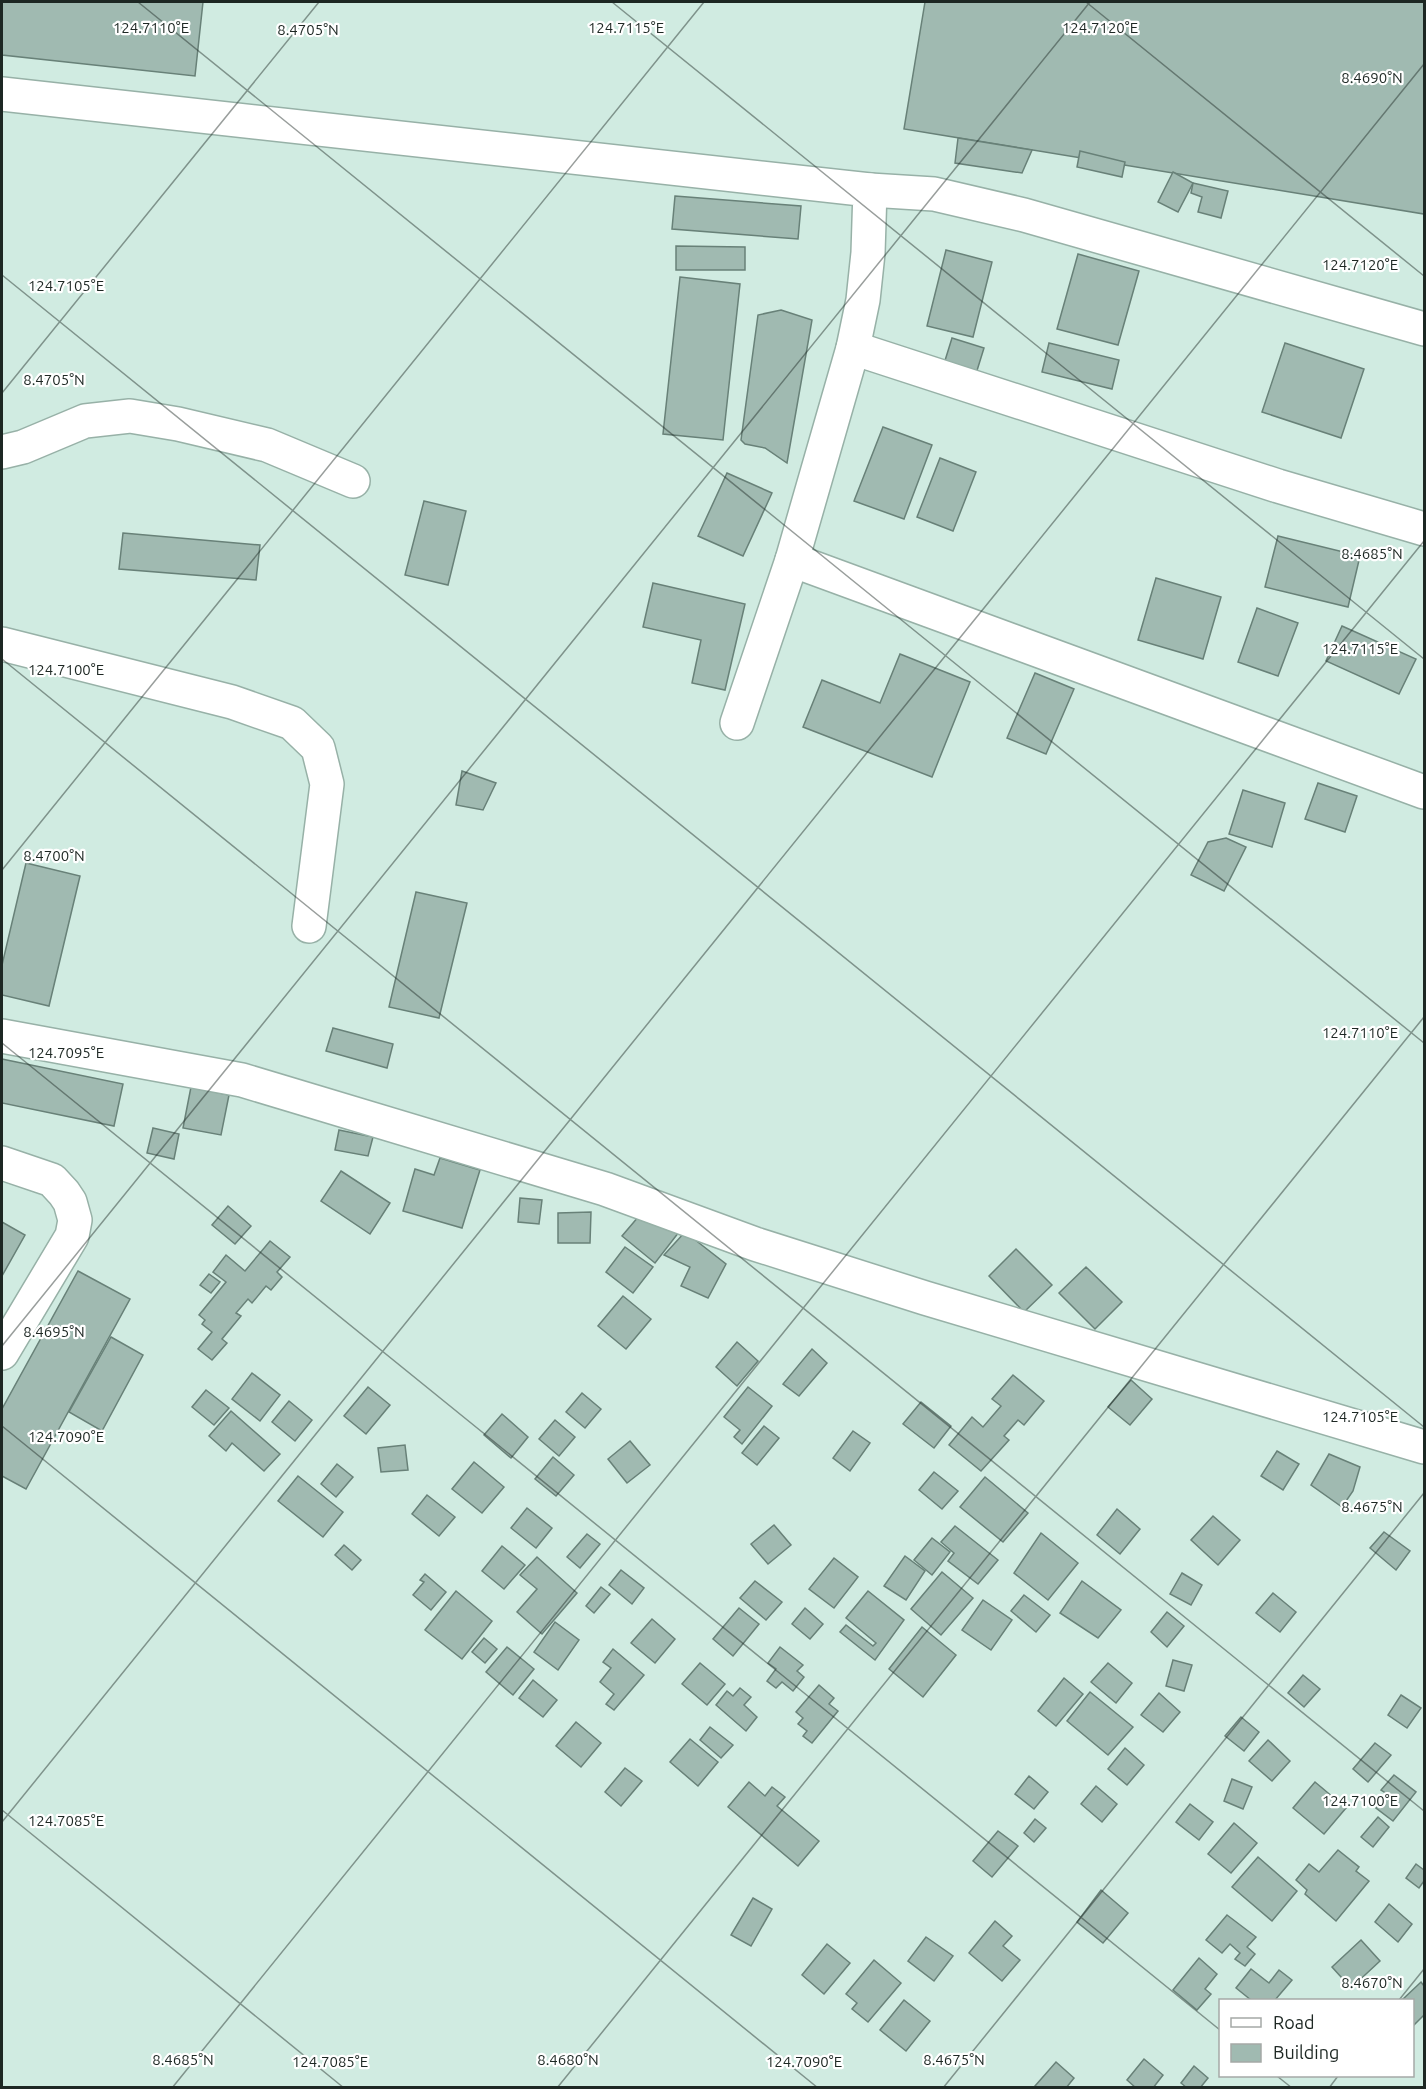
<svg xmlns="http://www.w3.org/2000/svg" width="1426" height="2089" viewBox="0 0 1426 2089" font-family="Ubuntu,sans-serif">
	<rect width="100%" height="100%" fill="#d0ebe1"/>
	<g fill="#a0bab1" stroke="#688178" stroke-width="1.5">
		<polygon points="2,2 203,2 195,76 2,55"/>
		<polygon points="925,2 1424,2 1424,214 904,129"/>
		<polygon points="958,138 1032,150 1022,173 955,163"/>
		<polygon points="1080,151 1125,162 1122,177 1077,167"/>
		<polygon points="1173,172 1193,183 1178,212 1158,202"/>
		<polygon points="1193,183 1228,191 1221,218 1198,212 1202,197 1191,193"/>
		<polygon points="675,196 801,206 798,239 672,229"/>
		<polygon points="676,246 745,247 745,270 676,270"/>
		<polygon points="946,250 992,262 973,337 927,326"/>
		<polygon points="1078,254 1139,271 1118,345 1057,329"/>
		<polygon points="680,277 740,284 723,440 663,434"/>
		<polygon points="781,310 812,320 787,463 765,448 745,444 741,440 758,315"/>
		<polygon points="952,338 984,348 975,377 943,367"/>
		<polygon points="1049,343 1119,360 1112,389 1042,372"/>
		<polygon points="1285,343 1364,369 1341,438 1262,412"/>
		<polygon points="883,427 932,445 904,519 854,501"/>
		<polygon points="940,458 976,472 953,531 917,517"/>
		<polygon points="727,473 772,493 743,556 698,536"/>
		<polygon points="424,501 466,511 448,585 405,575"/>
		<polygon points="123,533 260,545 256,580 119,569"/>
		<polygon points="1278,536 1360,556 1348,607 1265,587"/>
		<polygon points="1156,578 1221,597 1203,659 1138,640"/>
		<polygon points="653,583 745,604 725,690 692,683 701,640 643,627"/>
		<polygon points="1257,608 1298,623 1278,676 1238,662"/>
		<polygon points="1342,626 1416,659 1399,694 1326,661"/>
		<polygon points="900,654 970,682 932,777 803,727 822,680 880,703"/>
		<polygon points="1035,673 1074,689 1046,754 1007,738"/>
		<polygon points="462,771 496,783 483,810 456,805"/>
		<polygon points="1318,783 1357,796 1345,832 1305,819"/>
		<polygon points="1243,790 1285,803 1272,847 1229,834"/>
		<polygon points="1226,838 1246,847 1224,891 1191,875 1208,842"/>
		<polygon points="26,863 80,876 49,1006 2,995 2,965"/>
		<polygon points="416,892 467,903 439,1018 389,1007"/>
		<polygon points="333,1028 393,1044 387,1068 326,1051"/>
		<polygon points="2,1059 123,1084 114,1126 2,1103"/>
		<polygon points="191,1087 229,1095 221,1135 183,1128"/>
		<polygon points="153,1128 179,1134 174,1159 147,1153"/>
		<polygon points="339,1130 373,1137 368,1156 335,1150"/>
		<polygon points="440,1158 480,1170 462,1228 403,1211 415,1169 434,1175"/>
		<polygon points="341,1171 390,1203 370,1234 321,1201"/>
		<polygon points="520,1198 542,1200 539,1224 518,1222"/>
		<polygon points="228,1206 251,1226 235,1244 212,1225"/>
		<polygon points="591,1212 590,1243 558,1243 558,1213"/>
		<polygon points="639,1216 649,1223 652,1219 679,1232 655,1263 622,1236"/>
		<polygon points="2,1222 25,1235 2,1276"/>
		<polygon points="685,1232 726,1264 708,1298 681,1286 690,1267 664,1255"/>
		<polygon points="270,1241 290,1257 277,1272 282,1277 271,1290 266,1286 252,1303 248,1299 236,1313 241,1316 222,1339 227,1343 212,1360 198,1349 212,1332 202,1324 205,1320 199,1315 226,1282 213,1272 226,1255 245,1271"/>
		<polygon points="625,1247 653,1267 633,1293 606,1272"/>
		<polygon points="1016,1249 1052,1285 1024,1312 989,1276"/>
		<polygon points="1086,1267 1122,1302 1095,1329 1059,1293"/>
		<polygon points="78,1271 130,1299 26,1489 2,1476 2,1409"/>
		<polygon points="209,1274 220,1282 211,1293 200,1285"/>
		<polygon points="623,1296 651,1319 626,1349 598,1326"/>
		<polygon points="111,1337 143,1355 102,1431 69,1412"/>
		<polygon points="737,1342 758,1361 737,1386 716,1367"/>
		<polygon points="812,1349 827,1363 799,1396 783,1384"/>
		<polygon points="252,1373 280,1395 260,1421 232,1399"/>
		<polygon points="1013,1375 1044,1401 1024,1425 1018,1420 1004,1436 1009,1440 981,1471 949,1445 972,1417 983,1427 1001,1406 992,1399"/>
		<polygon points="1131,1380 1152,1399 1130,1425 1108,1407"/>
		<polygon points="368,1387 390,1405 366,1434 344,1416"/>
		<polygon points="748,1387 772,1406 742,1444 734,1437 740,1430 724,1417"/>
		<polygon points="206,1390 229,1408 214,1425 192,1407"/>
		<polygon points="582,1393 601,1409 585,1428 566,1412"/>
		<polygon points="289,1401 312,1420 295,1441 272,1422"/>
		<polygon points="921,1402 951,1426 934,1448 903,1424"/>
		<polygon points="231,1411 280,1454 264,1471 232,1443 226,1451 209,1436"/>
		<polygon points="502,1414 528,1437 511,1458 484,1435"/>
		<polygon points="555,1420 575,1437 559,1456 539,1439"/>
		<polygon points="764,1426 779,1438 757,1465 742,1453"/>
		<polygon points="853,1431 870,1443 850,1471 833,1458"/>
		<polygon points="630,1441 650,1465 627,1483 608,1459"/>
		<polygon points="405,1445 408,1470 381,1472 378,1448"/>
		<polygon points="1277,1451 1299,1464 1283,1490 1261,1476"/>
		<polygon points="1329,1454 1360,1467 1353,1491 1342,1507 1311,1485"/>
		<polygon points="553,1457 574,1475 556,1496 535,1479"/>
		<polygon points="474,1462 504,1487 482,1513 452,1489"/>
		<polygon points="337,1464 353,1477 336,1497 321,1484"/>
		<polygon points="934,1472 958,1491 942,1509 919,1490"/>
		<polygon points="298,1476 343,1512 323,1537 278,1501"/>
		<polygon points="985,1477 1028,1513 1003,1542 960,1507"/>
		<polygon points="427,1495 455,1517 439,1536 412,1514"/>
		<polygon points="527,1508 552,1528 536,1548 511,1528"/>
		<polygon points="1117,1509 1140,1529 1120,1554 1097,1535"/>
		<polygon points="1213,1516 1240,1540 1218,1565 1191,1540"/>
		<polygon points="774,1525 791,1545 768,1564 751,1544"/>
		<polygon points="955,1526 998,1560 978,1584 948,1561 954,1553 941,1542"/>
		<polygon points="1384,1532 1410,1551 1396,1570 1370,1548"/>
		<polygon points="1041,1533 1078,1563 1048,1600 1014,1573"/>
		<polygon points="587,1534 600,1544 580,1568 567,1557"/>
		<polygon points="932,1538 950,1552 932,1575 914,1560"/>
		<polygon points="344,1545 361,1560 352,1570 335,1555"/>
		<polygon points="502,1546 525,1565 504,1589 482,1571"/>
		<polygon points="905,1556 925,1571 906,1600 884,1586"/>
		<polygon points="537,1557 577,1593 542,1634 517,1612 537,1589 520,1575"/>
		<polygon points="834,1558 858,1577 834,1608 809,1589"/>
		<polygon points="621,1570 644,1588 632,1604 609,1585"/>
		<polygon points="942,1572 973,1598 941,1635 911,1609"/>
		<polygon points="1182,1573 1202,1585 1191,1605 1170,1594"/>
		<polygon points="425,1574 446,1592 431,1610 413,1595 424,1582 420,1580"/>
		<polygon points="755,1581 782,1602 766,1620 740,1598"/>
		<polygon points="1082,1581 1121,1610 1098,1638 1060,1613"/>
		<polygon points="601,1587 610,1594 594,1613 586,1606"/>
		<polygon points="456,1591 492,1621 462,1659 425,1630"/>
		<polygon points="868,1591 904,1620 875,1660 840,1632 846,1625 873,1646 876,1643 846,1618"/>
		<polygon points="1273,1593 1296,1612 1280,1632 1256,1613"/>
		<polygon points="1024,1595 1050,1615 1036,1632 1011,1611"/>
		<polygon points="983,1600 1012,1620 991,1650 962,1630"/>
		<polygon points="739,1608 759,1624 733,1656 713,1639"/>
		<polygon points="805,1608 823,1624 810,1639 792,1624"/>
		<polygon points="1167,1612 1184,1626 1167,1647 1151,1632"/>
		<polygon points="652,1619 675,1639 655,1663 631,1643"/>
		<polygon points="555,1622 579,1640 558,1670 534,1652"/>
		<polygon points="922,1627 956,1655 923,1697 889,1669"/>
		<polygon points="484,1638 497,1649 485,1663 472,1652"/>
		<polygon points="507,1647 534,1669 513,1695 486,1672"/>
		<polygon points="780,1647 803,1665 797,1671 804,1677 793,1691 782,1682 776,1688 767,1681 776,1669 768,1663"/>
		<polygon points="613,1649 644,1675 614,1710 606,1704 614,1694 600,1682 611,1668 603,1662"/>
		<polygon points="1173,1660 1192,1665 1184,1691 1166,1686"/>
		<polygon points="700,1663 725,1684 707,1705 682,1684"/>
		<polygon points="1108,1663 1132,1683 1116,1703 1091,1682"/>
		<polygon points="1303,1675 1320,1689 1304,1707 1288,1693"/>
		<polygon points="1064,1678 1083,1694 1056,1726 1038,1711"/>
		<polygon points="533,1680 557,1700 543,1717 519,1698"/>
		<polygon points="819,1685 834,1698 829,1704 838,1711 812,1743 803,1736 807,1731 798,1724 803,1718 796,1712"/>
		<polygon points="740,1688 751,1697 744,1705 757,1717 746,1731 716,1705 727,1691 733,1696"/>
		<polygon points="1090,1692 1133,1727 1108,1755 1067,1721"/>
		<polygon points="1159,1693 1180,1712 1163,1732 1141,1715"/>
		<polygon points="1401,1695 1421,1708 1407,1728 1388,1715"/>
		<polygon points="1241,1717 1259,1732 1244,1751 1225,1736"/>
		<polygon points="576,1722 601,1743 581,1767 556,1746"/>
		<polygon points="710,1727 733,1745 721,1758 700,1740"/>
		<polygon points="690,1739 718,1762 698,1786 670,1762"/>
		<polygon points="1268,1740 1290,1761 1272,1781 1249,1761"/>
		<polygon points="1375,1743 1391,1755 1368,1782 1353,1769"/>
		<polygon points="1125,1748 1144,1765 1127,1785 1108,1769"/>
		<polygon points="625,1768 642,1781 621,1806 605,1792"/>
		<polygon points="1394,1775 1416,1792 1393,1821 1376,1808 1387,1794 1381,1790"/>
		<polygon points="1029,1776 1048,1792 1034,1809 1015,1794"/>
		<polygon points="1232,1779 1252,1787 1243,1809 1224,1801"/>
		<polygon points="749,1782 765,1796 772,1787 785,1797 777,1806 819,1841 798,1866 728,1807"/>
		<polygon points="1315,1782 1346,1808 1324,1834 1293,1808"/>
		<polygon points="1096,1786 1117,1804 1102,1822 1081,1804"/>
		<polygon points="1190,1804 1213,1822 1199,1840 1176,1822"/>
		<polygon points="1378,1817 1389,1827 1373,1847 1361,1837"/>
		<polygon points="1035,1819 1046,1828 1034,1842 1024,1833"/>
		<polygon points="1234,1823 1257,1843 1231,1873 1208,1854"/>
		<polygon points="998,1831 1018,1846 992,1877 973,1861"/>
		<polygon points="1338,1850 1359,1867 1356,1871 1369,1881 1336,1921 1305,1894 1307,1890 1296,1880 1309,1864 1319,1872"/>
		<polygon points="1258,1857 1297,1891 1272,1921 1232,1887"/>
		<polygon points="1416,1864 1424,1870 1424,1881 1419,1888 1406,1878"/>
		<polygon points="1101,1890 1128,1913 1103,1943 1077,1922"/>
		<polygon points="753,1898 772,1909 751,1946 731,1935"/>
		<polygon points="1389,1904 1412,1924 1398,1942 1375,1922"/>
		<polygon points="1227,1915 1256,1937 1247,1947 1255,1954 1245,1966 1235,1959 1240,1953 1230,1944 1222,1953 1206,1940"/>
		<polygon points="995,1921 1012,1936 1003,1946 1020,1960 1002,1981 969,1953"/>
		<polygon points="926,1937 953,1956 934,1981 908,1961"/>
		<polygon points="1361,1940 1380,1961 1351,1988 1332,1967"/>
		<polygon points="827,1944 850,1963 824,1994 802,1975"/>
		<polygon points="1199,1958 1217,1974 1205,1989 1211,1994 1197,2010 1173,1990"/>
		<polygon points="874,1960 901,1983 868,2022 852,2009 857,2003 846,1994"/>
		<polygon points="1251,1969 1269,1983 1279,1970 1292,1980 1275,2000 1251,2000 1236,1988"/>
		<polygon points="1421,1982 1424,1986 1424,2015 1412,2027 1412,2000 1402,2000"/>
		<polygon points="904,2000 930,2021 906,2051 880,2030"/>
		<polygon points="1144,2059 1163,2075 1153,2088 1136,2088 1127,2080"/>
		<polygon points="1056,2062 1074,2078 1066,2088 1037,2088 1035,2086"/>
		<polygon points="1194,2066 1208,2078 1200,2088 1187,2088 1181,2083"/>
	</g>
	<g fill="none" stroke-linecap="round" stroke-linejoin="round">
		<g stroke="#97b1a7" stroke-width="36">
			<g id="minor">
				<polyline points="2,94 870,190 868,253 863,300 853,348 792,560 737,723"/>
				<polyline points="870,190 934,194 1024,215 1424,329"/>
				<polyline points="853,348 1278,486 1424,529"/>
				<polyline points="2,452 23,447 85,421 130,416 178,424 267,445 353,481"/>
				<polyline points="792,560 1424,792"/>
				<polyline points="2,644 232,702 292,723 318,748 327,784 309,926"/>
				<polyline points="2,1036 242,1080 605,1189 755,1244 925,1298 1424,1447"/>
				<polyline points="2,1163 52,1180 64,1193 70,1202 75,1220 72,1236 2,1353"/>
			</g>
		</g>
		<use href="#minor" stroke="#fff" stroke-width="33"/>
	</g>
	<path fill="none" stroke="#1d2723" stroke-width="1.5" stroke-opacity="0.45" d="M138 2 1424 1043M612 2 1424 659M1086 2 1424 276M2 275 1424 1427M2 393 319 2M2 659 1424 1811M2 870 704 2M2 1043 1220 2030M2 1346 1090 2M2 1426 818 2088M2 1810 344 2088M2 1822 1424 64M1399 2000 1424 1969M1277 2076 1292 2088M172 2088 1424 541M557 2088 1424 1017M943 2088 1424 1493M1329 2088 1338 2076"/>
	<g font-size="15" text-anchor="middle" fill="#1d2723" stroke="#fff" stroke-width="4.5" stroke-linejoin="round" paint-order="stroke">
		<text x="151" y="33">124.7110°E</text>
		<text x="626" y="33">124.7115°E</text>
		<text x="1100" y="33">124.7120°E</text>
		<text x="308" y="35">8.4705°N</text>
		<text x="1372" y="83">8.4690°N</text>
		<text x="1360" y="270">124.7120°E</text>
		<text x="66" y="291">124.7105°E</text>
		<text x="54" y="385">8.4705°N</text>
		<text x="1372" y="559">8.4685°N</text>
		<text x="1360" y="654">124.7115°E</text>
		<text x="66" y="675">124.7100°E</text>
		<text x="54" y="861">8.4700°N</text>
		<text x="1360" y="1038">124.7110°E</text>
		<text x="66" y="1058">124.7095°E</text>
		<text x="54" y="1337">8.4695°N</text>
		<text x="1360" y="1422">124.7105°E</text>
		<text x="66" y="1442">124.7090°E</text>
		<text x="1372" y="1512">8.4675°N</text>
		<text x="1360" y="1806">124.7100°E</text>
		<text x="66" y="1826">124.7085°E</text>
		<text x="1372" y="1988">8.4670°N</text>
		<text x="183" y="2065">8.4685°N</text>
		<text x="568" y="2065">8.4680°N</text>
		<text x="954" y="2065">8.4675°N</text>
		<text x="330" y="2067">124.7085°E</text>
		<text x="804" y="2067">124.7090°E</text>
	</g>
	<rect width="1426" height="2089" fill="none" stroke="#1d2723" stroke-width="6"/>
	<rect x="1219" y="1999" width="195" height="78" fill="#ffffff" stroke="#a5a9a7" stroke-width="1.5"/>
	<rect x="1231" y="2018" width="30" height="9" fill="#ffffff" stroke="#a5a9a7" stroke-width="1.5"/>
	<text x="1273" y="2029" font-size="18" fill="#1d2723">Road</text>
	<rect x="1231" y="2044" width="30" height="18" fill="#a0bab1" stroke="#a5a9a7" stroke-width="1.5"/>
	<text x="1273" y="2059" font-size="18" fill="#1d2723">Building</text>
</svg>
